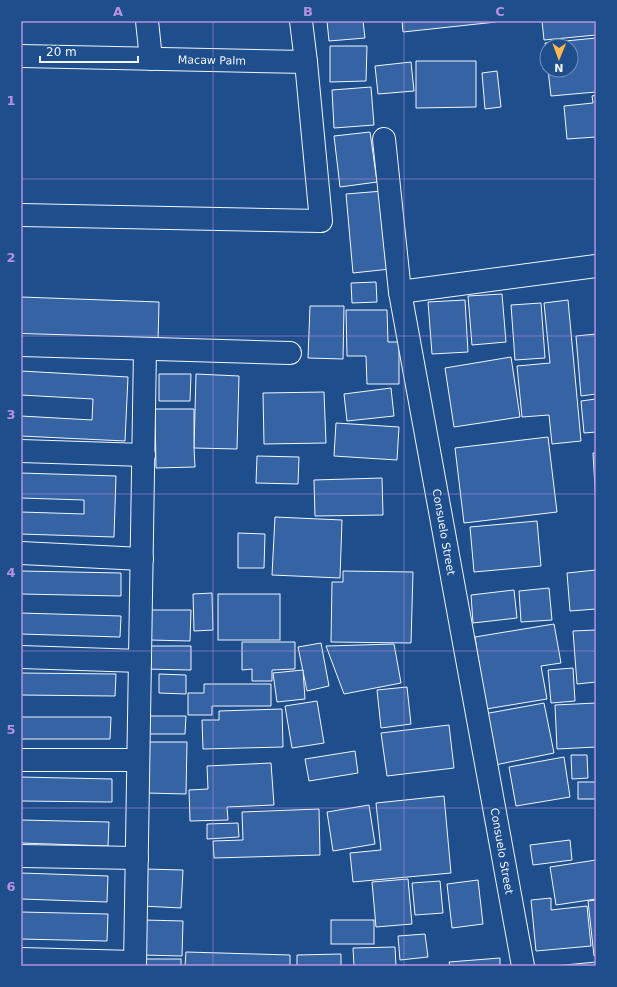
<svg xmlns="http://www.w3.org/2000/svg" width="617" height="987" viewBox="0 0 617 987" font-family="'DejaVu Sans',sans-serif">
	<rect width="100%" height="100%" fill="#1f4e8c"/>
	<g fill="#3563a3" stroke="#f2f6ff">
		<polygon points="327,21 363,21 365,38 329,41"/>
		<polygon points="402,21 496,21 496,22 403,32"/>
		<polygon points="542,21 596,21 596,35 544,40"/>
		<polygon points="596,38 596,92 551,96 548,70 571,70 571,46 547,46 547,59 545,43"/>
		<polygon points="330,46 367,46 366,81 330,82"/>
		<polygon points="416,61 476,61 476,107 416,108"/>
		<polygon points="411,62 414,91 378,94 375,66"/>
		<polygon points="497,71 501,107 485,109 482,73"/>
		<polygon points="371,87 374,125 334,128 332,90"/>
		<polygon points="596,95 596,137 567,139 564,106 593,103 592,96"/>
		<polygon points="370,132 377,182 340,187 334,136"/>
		<polygon points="383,191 390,269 353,273 346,194"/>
		<polygon points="376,282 377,302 352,303 351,283"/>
		<polygon points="502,294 506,342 472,345 468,296"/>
		<polygon points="21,297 159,302 158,342 21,337"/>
		<polygon points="465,300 468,352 432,354 428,302"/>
		<polygon points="568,300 581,441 552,444 549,415 522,417 517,366 550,363 544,303"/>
		<polygon points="541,303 545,358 515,360 511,305"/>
		<polygon points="310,306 344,306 343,359 308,358"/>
		<polygon points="346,310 387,310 388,342 399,342 399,384 367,384 366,356 347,356"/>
		<polygon points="596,334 596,394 581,396 576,336"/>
		<polygon points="511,357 520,417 454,427 445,368"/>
		<polygon points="21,371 128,377 125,441 21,436 21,416 92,420 93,399 21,395"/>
		<polygon points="159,374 191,374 190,401 159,401"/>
		<polygon points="196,374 239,376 237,449 194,448"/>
		<polygon points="391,388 394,416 347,421 344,394"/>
		<polygon points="324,392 326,443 264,444 263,393"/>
		<polygon points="596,399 596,432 584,433 581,401"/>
		<polygon points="155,409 194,409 194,448 195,467 156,468"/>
		<polygon points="336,423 399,427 397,460 334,456"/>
		<polygon points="548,437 557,512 464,523 455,448"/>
		<polygon points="593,453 596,453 596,505"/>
		<polygon points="257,456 299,457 298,484 256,483"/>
		<polygon points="21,473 116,476 114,537 21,534 21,512 84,514 84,500 21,498"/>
		<polygon points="382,478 383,515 315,516 314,480"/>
		<polygon points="275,517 342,520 340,578 272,575"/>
		<polygon points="537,521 541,566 474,572 470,527"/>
		<polygon points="238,533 265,534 264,568 238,568"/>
		<polygon points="596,570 596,609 570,611 567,573"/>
		<polygon points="21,571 121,573 121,596 21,594"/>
		<polygon points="343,571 413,572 411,643 331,642 332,582 343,582"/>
		<polygon points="549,588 552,620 521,622 519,591"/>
		<polygon points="514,590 517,618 473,623 471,595"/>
		<polygon points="212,593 213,630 194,631 193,594"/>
		<rect x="218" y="594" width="62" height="46"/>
		<polygon points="151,610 191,610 190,641 150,640"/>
		<polygon points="21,613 121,616 120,637 21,634"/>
		<polygon points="554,624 561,663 541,666 547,699 486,709 475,637"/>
		<polygon points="596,630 596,682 577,684 573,631"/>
		<polygon points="242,642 295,642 295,669 272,670 272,681 252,681 252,669 242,670"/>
		<polygon points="321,643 329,686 307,691 298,647"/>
		<polygon points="394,644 401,683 344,694 326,646"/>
		<polygon points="144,646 191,646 191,670 144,669"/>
		<polygon points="573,668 575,701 551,703 548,670"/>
		<polygon points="303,670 305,699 277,702 273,673"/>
		<polygon points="21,673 116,674 115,696 21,695"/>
		<polygon points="159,674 186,675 186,694 159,693"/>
		<polygon points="204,684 271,684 271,706 212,706 212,715 188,715 188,693 204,693"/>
		<polygon points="407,687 411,724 381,728 377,690"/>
		<polygon points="317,701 324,743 292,748 285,706"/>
		<polygon points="544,703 554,753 495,765 484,714"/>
		<polygon points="596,703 596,747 557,749 555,705"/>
		<polygon points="282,709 283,747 203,749 202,720 219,720 219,711"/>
		<polygon points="147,716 186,716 185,734 147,734"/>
		<polygon points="21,717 111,717 110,739 21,739"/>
		<polygon points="449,725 454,768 387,776 381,733"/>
		<polygon points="148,742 187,742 186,794 147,793"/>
		<polygon points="355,751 358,773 309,781 305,759"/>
		<polygon points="571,755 587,755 588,778 572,779"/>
		<polygon points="564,757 570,797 516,806 509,767"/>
		<polygon points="271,763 274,805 227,807 228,820 190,821 189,790 208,789 207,766"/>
		<polygon points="21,777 112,779 112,802 21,801"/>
		<rect x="578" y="782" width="18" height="17"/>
		<polygon points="444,796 451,873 353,882 350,853 381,850 376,803"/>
		<polygon points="369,805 375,844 333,851 327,812"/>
		<polygon points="319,809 320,855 214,858 213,841 243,840 242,812"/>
		<polygon points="21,820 109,822 108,846 21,843"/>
		<polygon points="238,823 239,837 207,839 207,824"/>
		<polygon points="570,840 572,860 533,865 530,845"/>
		<polygon points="596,860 596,899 556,905 550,867"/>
		<polygon points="144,869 183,870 181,908 142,906"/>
		<polygon points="21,873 108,876 107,902 21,899"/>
		<polygon points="408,879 412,924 376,927 372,882"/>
		<polygon points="478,880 483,924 452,928 447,884"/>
		<polygon points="440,881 443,913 415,915 412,883"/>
		<polygon points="551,898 551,910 587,906 591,946 536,951 531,900"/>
		<polygon points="596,900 596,956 594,956 588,901"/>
		<polygon points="21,912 108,914 107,941 21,939"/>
		<polygon points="144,920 183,921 182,956 143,955"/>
		<rect x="331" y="920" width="43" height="24"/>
		<polygon points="425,934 428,957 400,960 398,936"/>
		<polygon points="395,947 396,966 354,966 353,948"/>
		<polygon points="186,952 290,955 290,966 185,966"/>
		<polygon points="341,954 341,966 297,966 297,955"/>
		<polygon points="500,958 500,966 450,966 449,962"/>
		<rect x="142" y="959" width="39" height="7"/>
		<polygon points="596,962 596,966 554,966"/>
	</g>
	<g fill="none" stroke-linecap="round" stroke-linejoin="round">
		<g stroke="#f2f6ff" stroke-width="24">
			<g id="minor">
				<polyline points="147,21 151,59"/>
				<polyline points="21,56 306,62"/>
				<polyline points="384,139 400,292 523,966"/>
				<polyline points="21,215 321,221 306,62 301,21"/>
				<polyline points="400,292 596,266"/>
				<polyline points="21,345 290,353"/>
				<polyline points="21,451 144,455"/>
				<polyline points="21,553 142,559"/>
				<polyline points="21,657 140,661"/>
				<polyline points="21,760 138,760"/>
				<polyline points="21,856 137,858"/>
				<polyline points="21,959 135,962"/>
				<polyline points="135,966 145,349"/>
			</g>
		</g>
		<use href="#minor" stroke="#1f4e8c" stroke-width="22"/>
	</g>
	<path fill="none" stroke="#b691df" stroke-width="1" stroke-opacity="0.55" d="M213 21V966M404 21V966M21 179H596M21 336H596M21 494H596M21 651H596M21 808H596"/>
	<g text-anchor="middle" stroke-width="3" stroke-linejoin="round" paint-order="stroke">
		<g font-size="11" fill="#f2f6ff" stroke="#1f4e8c">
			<text transform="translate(212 60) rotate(1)" y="4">Macaw Palm</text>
			<text transform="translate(444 532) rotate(80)" y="4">Consuelo Street</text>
			<text transform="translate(502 851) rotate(80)" y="4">Consuelo Street</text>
		</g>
	</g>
	<rect width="617" height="987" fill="none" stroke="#1f4e8c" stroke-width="44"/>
	<g transform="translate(559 58) rotate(181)"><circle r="19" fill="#1f4e8c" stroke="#7391ba"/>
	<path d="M0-3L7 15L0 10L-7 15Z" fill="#ffb74d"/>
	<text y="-6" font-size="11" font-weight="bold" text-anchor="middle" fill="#f2f6ff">N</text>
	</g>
	<path d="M40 56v6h98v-6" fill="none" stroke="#f2f6ff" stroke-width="2"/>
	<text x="46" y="56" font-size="12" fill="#f2f6ff" stroke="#1f4e8c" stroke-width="3" paint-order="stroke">20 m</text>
	<rect x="22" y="22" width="573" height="943" fill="none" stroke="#b691df" stroke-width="1.5"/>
	<g font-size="13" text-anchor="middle" font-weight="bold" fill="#b691df">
		<text x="118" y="16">A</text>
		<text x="308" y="16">B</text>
		<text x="500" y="16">C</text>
		<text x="11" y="105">1</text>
		<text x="11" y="262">2</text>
		<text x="11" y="419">3</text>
		<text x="11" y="577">4</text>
		<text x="11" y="734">5</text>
		<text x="11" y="891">6</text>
	</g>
</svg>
